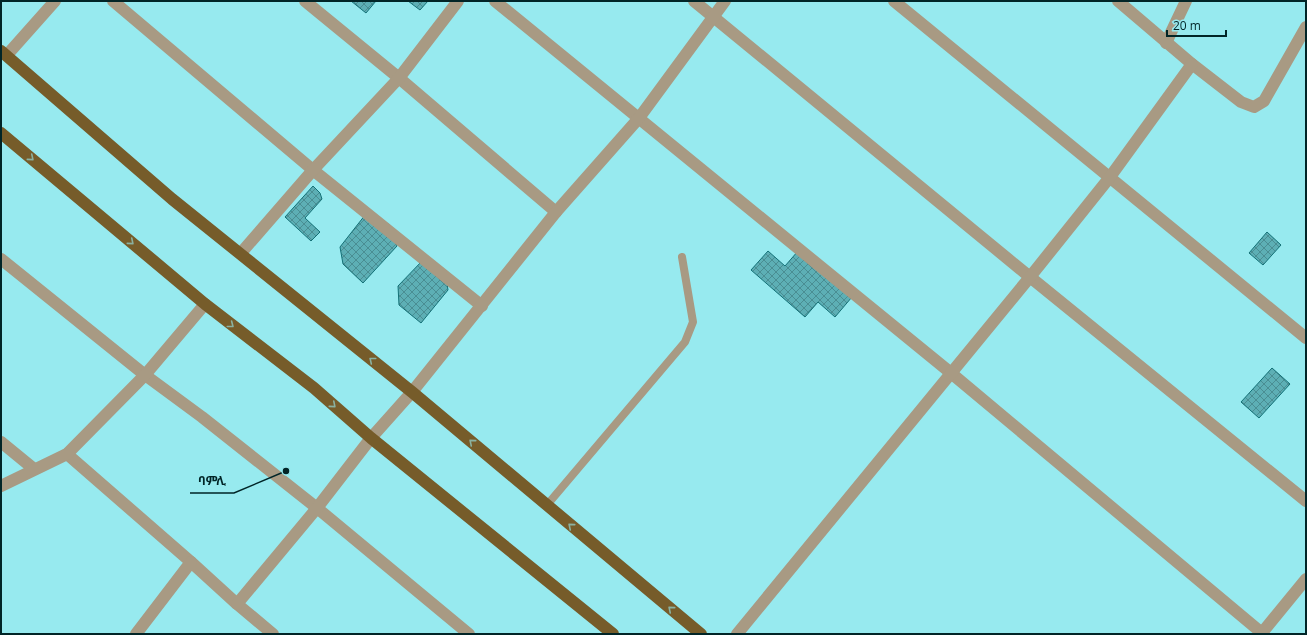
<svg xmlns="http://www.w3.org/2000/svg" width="1307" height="635" viewBox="0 0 1307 635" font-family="'Open Sans','Noto Sans Ethiopic',sans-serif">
	<defs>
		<pattern id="building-cross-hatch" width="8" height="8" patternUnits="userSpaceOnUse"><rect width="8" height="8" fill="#5dafb5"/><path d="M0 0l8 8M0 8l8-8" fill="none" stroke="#4a8e93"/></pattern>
	</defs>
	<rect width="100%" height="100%" fill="#97eaef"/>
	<g fill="url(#building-cross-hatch)" stroke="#147177">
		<polygon points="351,1 376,1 366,13"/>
		<polygon points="408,1 428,1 420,10"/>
		<polygon points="313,186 320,193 322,199 305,218 320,232 311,241 285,217"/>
		<polygon points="369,210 391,226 397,246 363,283 343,264 340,247"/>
		<polygon points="1267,232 1281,245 1263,265 1249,253"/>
		<polygon points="768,251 785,266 798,251 852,297 835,317 818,302 805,317 751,270"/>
		<polygon points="423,260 445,270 448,290 421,323 399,305 398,286"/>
		<polygon points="1272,368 1290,384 1259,418 1241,402"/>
	</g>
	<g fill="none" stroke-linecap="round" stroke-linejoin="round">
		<polyline stroke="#a89a83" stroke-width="8" points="547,505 685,342 693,322 682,257"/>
		<g stroke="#a89a83" stroke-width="12">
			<polyline points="113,1 313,170 482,306"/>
			<polyline points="305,1 399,78 556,212"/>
			<polyline points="495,1 951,373 1262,633"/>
			<polyline points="694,1 1030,277 1306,501"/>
			<polyline points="894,1 1306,338"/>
			<polyline points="1118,1 1192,64 1241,102 1254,107 1264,101 1306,27"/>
			<polyline points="1166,43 1186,1"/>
			<polyline points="7,55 55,1"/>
			<polyline points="241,253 313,170 399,78 458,1"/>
			<polyline points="1,259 145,375 202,417 317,508 469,634"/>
			<polyline points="1,442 34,469"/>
			<polyline points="67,454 191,562 237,604 273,634"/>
			<polyline points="1,486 67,454 145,375 205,304"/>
			<polyline points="237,604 317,508 371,438 412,392 556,212 639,118 725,1"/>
			<polyline points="136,634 191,562"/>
			<polyline points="737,634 1030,277 1110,177 1192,64"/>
			<polyline points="1261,634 1306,579"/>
		</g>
		<g stroke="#765c2a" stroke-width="12">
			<polyline points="1,51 172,199 412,392 701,634"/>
			<polyline points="1,133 205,304 314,388 371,438 613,634"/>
		</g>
	</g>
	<defs><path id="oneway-chevron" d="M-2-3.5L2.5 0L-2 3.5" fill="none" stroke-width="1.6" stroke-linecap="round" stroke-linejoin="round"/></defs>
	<g stroke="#8ab1a0">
		<use href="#oneway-chevron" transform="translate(31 158) rotate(40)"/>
		<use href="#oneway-chevron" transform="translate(131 242) rotate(40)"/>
		<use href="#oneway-chevron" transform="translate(231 325) rotate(38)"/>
		<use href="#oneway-chevron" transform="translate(372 360) rotate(-141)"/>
		<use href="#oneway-chevron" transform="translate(333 405) rotate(41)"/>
		<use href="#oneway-chevron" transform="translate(472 442) rotate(-140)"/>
		<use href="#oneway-chevron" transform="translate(571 526) rotate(-140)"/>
		<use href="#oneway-chevron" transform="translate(671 609) rotate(-140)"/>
	</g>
	<path fill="none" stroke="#012527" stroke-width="1.5" d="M286 471L234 493H190"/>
	<circle fill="#012527" stroke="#97eaef" stroke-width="1.5" cx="286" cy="471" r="4"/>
	<g font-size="12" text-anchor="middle" font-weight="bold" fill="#012527" stroke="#97eaef" stroke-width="3" stroke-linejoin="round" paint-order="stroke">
		<text x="212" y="485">ባምሊ</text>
	</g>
	<rect width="1307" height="635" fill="none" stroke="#012527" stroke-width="4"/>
	<path d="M1167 30v6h59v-6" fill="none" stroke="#012527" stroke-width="2"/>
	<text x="1173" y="30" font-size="12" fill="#012527" stroke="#97eaef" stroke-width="3" paint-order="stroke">20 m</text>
</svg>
